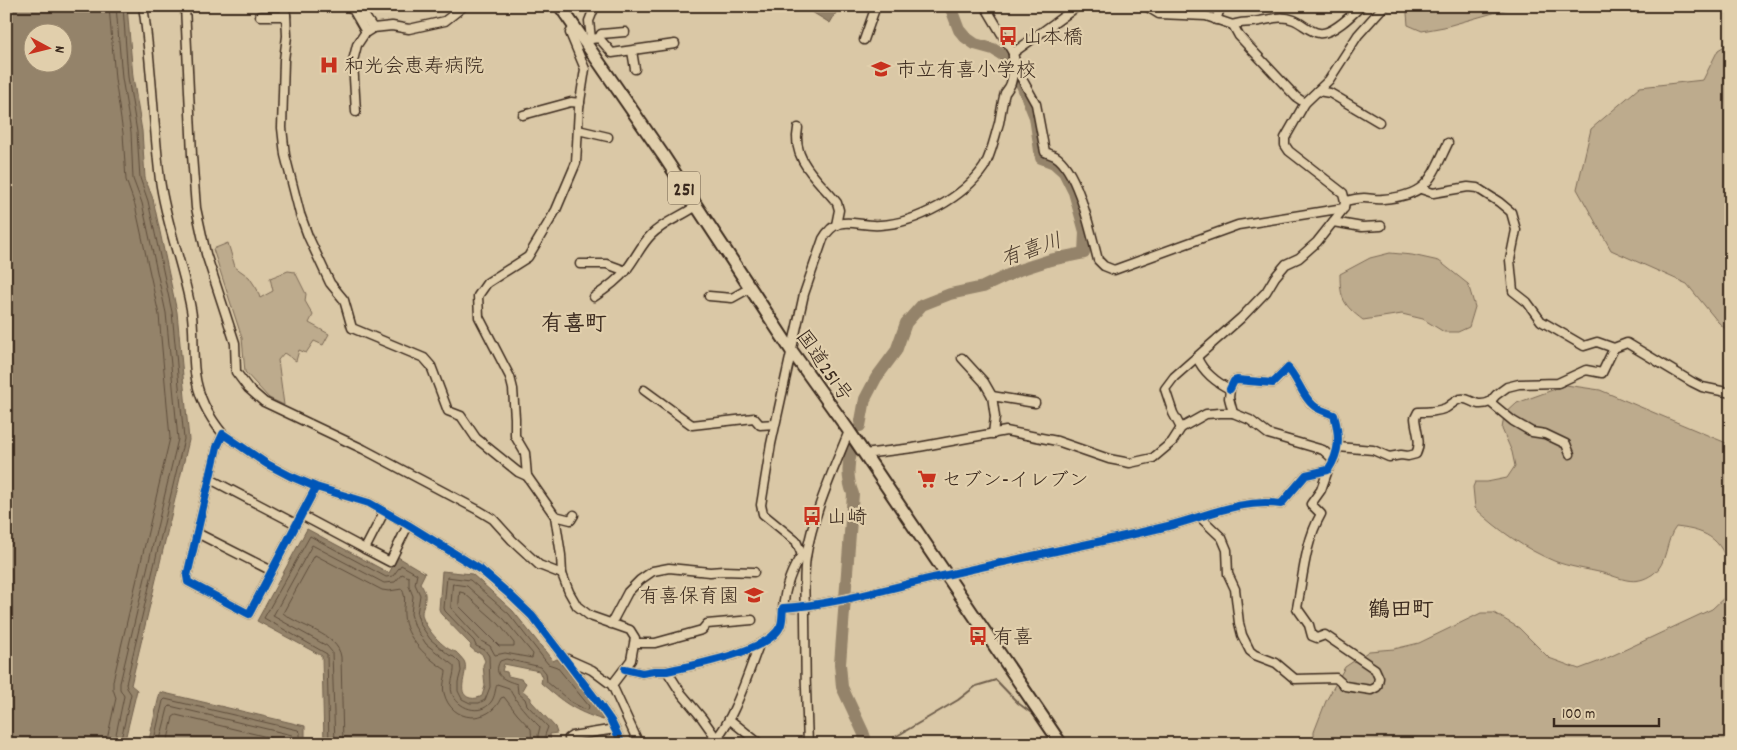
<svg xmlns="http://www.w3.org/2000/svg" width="1737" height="750" viewBox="0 0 1737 750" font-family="Dekko,'Klee One',sans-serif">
	<rect width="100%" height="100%" fill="#dac8a6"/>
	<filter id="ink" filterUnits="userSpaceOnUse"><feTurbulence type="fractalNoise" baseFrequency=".02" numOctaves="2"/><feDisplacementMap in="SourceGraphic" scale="10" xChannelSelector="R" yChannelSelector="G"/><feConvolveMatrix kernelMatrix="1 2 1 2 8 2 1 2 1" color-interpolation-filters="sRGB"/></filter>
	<g filter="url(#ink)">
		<g fill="#bdab8d" stroke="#7c6a56">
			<polygon points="1411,6 1518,6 1444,27 1422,31 1408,25 1407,13"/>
			<polygon points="1731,42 1731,334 1718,322 1687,284 1611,250 1577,189 1591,129 1640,87 1703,80 1718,50"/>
			<polygon points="228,243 235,267 249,277 257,289 260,298 273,291 270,278 288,271 295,272 306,294 305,301 313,315 309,323 329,334 323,345 314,341 306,353 299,350 296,361 284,353 278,360 284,405 269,398 245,372 242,338 213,249"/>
			<path d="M1390 253 1412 255 1439 261 1468 284 1475 307 1469 327 1458 332H1444L1423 319 1402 314 1363 320C1343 305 1340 298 1340 274L1370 258Z"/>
			<path d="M1566 385 1600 390 1731 445V575C1723 540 1710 531 1676 527 1665 540 1668 564 1653 574 1634 587 1622 578 1603 573 1587 569 1569 567 1554 561 1525 549 1498 530 1475 508L1473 487 1475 482H1487L1507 478 1515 466 1512 452 1502 429 1504 415 1517 403Z"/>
			<polygon points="1731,579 1731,744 1314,744 1314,732 1326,701 1345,667 1369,651 1394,649 1419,643 1481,613 1494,613 1519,628 1549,658 1579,669 1603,660 1712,609 1727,595"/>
		</g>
		<g fill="#94836a" stroke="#705f4c" fill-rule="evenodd">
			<path d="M6 6H127L133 77 142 131 145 178 153 199 177 312 189 440 131 685 137 690 124 744H6ZM32 32H62V62H32Z"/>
			<polygon points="809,6 830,6 837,11 830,23 807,9"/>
			<path d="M307 529 389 573 398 557 425 573 420 583C422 586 425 591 425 594 426 601 422 608 422 614 423 626 444 650 456 652 458 654 462 658 464 661 470 671 454 693 470 698 475 699 478 698 482 696L485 686 483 665 485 661 482 654 479 652 477 653 470 647 471 645 441 614 439 609 442 571 472 574 513 611 553 661 557 659 594 704 603 720C574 711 563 702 541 683L542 678 539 671 504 664 502 671 507 672 508 676 521 679 526 683 522 690 531 698V701L555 727 557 733 550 734 551 744H324L322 656 257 621Z"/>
			<polygon points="160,692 305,726 305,744 148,744"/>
		</g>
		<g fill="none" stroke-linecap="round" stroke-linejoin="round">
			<g stroke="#5f4e3c" stroke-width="1">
				<polygon points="453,584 467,586 504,619 533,654 532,658 505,653 495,655 490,646 481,641 451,608"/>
				<polygon points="460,592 464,593 499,624 514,643 514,646 499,646 459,606"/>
				<polyline points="106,744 116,698 113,689 113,681 170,438 159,315 135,205 126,180 123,133 115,79 109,6"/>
				<polyline points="114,744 124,696 120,689 120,683 178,439 166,313 142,203 133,179 131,132 122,78 116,6"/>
				<polyline points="120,744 131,694 127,688 126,684 184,439 172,312 148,201 140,178 137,132 128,77 123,6"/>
				<polyline points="153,744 163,701 165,699 298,730 300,732 300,744"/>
				<polyline points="159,744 168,708 170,706 292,735 294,737 294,744"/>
				<polyline points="167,744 173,717 176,715 284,741 286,744"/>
				<path d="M329 744 327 654 264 618 310 536 386 577 393 576 401 565 417 574 415 584 420 595 417 614 420 624 430 639 449 655 454 657 460 663 461 671 458 682V691L462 699 470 703H479L485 700 490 687 489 656 485 650 476 646 474 641 445 611 444 608 447 577 470 580 509 614 548 664 557 667 589 706 588 710 584 709 571 702 547 682 546 673 541 667 506 659 500 661C492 676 505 680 517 684L518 693 525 699 527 705 548 727 545 735 546 744"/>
				<path d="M335 744 332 652 327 646 273 616 312 545 384 583 395 582 402 574 409 577V586L413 596 411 614 415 627 426 644 454 666C455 675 449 684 452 693 457 708 480 717 491 702 495 697 495 690 497 684L509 688C516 703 528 715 540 727L538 735 540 744"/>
				<path d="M343 744 341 657C338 633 299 627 283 613L315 555 382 590 389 591 402 589C407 599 403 605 404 615 405 638 428 659 446 670 446 677 442 685 444 693 451 723 489 725 501 698L504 697 517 714 531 729 532 744"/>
			</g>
			<polyline stroke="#705f4c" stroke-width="2" points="877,744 885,743 958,700 976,686 996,680 1018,703 1034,715 1044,729"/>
			<g stroke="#94836a" stroke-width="12">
				<polyline points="860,426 865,399 876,378 896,351 906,323 922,305 950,294 983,287 1019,270 1050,260 1084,253 1085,232 1074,192 1064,172 1054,163 1041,158 1035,117 1022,85 1006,64 1004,56 993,49 975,44 965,37 959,30 950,6"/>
				<path d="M852 450C847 465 847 479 853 494L840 664 842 687 863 732 867 744"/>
			</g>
			<g stroke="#3b2a1e" stroke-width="11">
				<g id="minor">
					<path d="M143 6C152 64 153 122 160 180 166 224 183 265 191 309 195 330 192 352 195 373 198 397 208 416 223 434"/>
					<polyline points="185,6 192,155 196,208 206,254 235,343 236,372 248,388 264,402 363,449 478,510 493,519 512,540 539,565 562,574"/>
					<polyline points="283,6 286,14 287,36 284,60 282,128 285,155 300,214 308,236 330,283 344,300 352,328 424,358 431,366 448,411 461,416 476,438 518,472 527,476"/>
					<polyline points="351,6 366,32"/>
					<polyline points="358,6 373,28"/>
					<path d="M985 6 1013 53 1017 70 1036 104 1045 152C1048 153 1052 155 1055 156 1078 170 1091 234 1098 260L1104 266 1114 270 1238 225 1344 208"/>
					<path d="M1146 6 1159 14 1206 16 1233 25C1240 22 1245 23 1252 22 1268 21 1279 14 1294 20 1302 23 1310 32 1319 33 1332 35 1352 15 1361 6"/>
					<polyline points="260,16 286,16"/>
					<polyline points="1216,20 1221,6"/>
					<polyline points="1233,25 1239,36 1296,97 1305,103"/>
					<polyline points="574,27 570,33 585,69 579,108 576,163 556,210 528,257 487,283 478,296 479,317 510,377 513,389 515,418 515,436 525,453 527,476 555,516 561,555 562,574 569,592 577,606 590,616 630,630 635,638 631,660 612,685"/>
					<polyline points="599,38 601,34 625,32"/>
					<polyline points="591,39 589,21 595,6"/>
					<polyline points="864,40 876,6"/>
					<polyline points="585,43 591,39 599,38 612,53 675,44"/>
					<polyline points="632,51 635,69"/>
					<polyline points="1013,53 1078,6"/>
					<polyline points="1318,91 1330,93 1379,122"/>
					<polyline points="356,112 353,61 357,45 365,33 373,28 392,26 409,29 445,21 464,6"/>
					<polyline points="523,115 571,102 580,103"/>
					<path d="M798 128C791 161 819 180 837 203L839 210 836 225"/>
					<polyline points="578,130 608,137"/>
					<polyline points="1421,189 1433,193 1468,187 1477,188 1499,202 1511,212 1516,230 1510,260 1513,291 1527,302 1541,321 1584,346 1597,342 1614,348"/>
					<path d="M1345 201C1351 200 1358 198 1364 198 1370 198 1377 200 1383 199 1428 195 1430 180 1448 143"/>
					<polyline points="1333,222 1362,227 1381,226"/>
					<polyline points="580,264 607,264 626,271"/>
					<polyline points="709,296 732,298 750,288"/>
					<path d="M594 297C606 289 617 281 626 270 635 259 641 245 651 235 665 221 681 217 696 206"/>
					<path d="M1197 357C1202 371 1217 383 1230 389L1229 398 1233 413"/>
					<polyline points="962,358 984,382 992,396"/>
					<polyline points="644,390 692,425 754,418 760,425 775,424"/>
					<polyline points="1490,402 1496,395 1507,387 1519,384 1558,383 1586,370 1602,373 1614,348 1627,343 1692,382 1702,387 1731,393"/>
					<polyline points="1181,428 1173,413 1165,389 1174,377 1241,318 1266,292 1275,277 1286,264 1299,258 1317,242 1344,208 1345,201 1343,193 1289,151 1285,145 1285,138 1305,103 1329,80 1358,35 1384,6"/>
					<polyline points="993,434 995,417 992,396 1035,403"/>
					<path d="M1338 447 1373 450 1389 457 1401 455 1408 456 1416 454C1422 442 1416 431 1415 418L1418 412C1428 412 1437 412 1446 408 1451 405 1454 401 1460 399 1471 396 1473 409 1490 402L1513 421 1532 432 1545 434 1566 444 1570 454"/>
					<polyline points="864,454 913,448 1006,431 1057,441 1109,459 1130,463 1153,458 1172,442 1181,428 1206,414 1220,413 1233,413 1250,420 1268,434 1323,450 1334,460"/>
					<polyline points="210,479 296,524"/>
					<polyline points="316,487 249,614 188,582 187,576 217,447 223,434 267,464 290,476 316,487 369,503 408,525 481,570 509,594 532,616 597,701 611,721 622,744"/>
					<polyline points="384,512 365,549 390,562 408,525"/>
					<polyline points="301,515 365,549"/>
					<polyline points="555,516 571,520 574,515"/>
					<path d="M1200 517 1222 538 1227 550 1228 574 1235 589 1239 623 1242 635 1250 651 1255 655 1276 663 1295 679 1336 678 1345 686 1371 690 1377 687 1379 678 1375 669 1325 635 1317 638 1312 636 1309 625 1297 608C1303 577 1305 542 1321 514L1311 504 1321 490 1328 470"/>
					<polyline points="197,533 272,571"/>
					<path d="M806 556 802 555 796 541 763 514 761 505 771 444 804 294 823 239C838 212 856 227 880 225 917 223 964 197 984 167 991 155 995 136 999 123 1001 113 1002 103 1005 93 1007 90 1010 87 1011 83 1014 74 1013 63 1013 53"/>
					<path d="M783 608C785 589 790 571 802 555"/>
					<polyline points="611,624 628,592 640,580 653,571 669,568 710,572 723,571 754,572"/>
					<polyline points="635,643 655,643 702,630 707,624 752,620"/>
					<polyline points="565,658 592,670 612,685 639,744"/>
					<path d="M625 669 642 673 654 671H667C693 665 768 652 780 627 783 622 782 614 783 608 835 605 888 588 938 577 1013 559 1089 545 1164 527 1204 518 1239 498 1281 504L1306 475 1328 470C1340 452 1340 436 1334 415 1328 412 1318 410 1313 405 1302 396 1298 379 1288 368L1273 383 1237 380 1234 381 1230 389"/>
					<polyline points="667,671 681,693 702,718 719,742"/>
					<polyline points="729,719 760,744"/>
					<polyline points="570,744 569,738 572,736 615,729"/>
					<path d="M710 744C731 730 749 670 759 645"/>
					<path d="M808 744C806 702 805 660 805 618 805 598 803 577 806 557 813 514 833 471 849 431"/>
				</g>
			</g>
			<g stroke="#3b2a1e" stroke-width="15">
				<polyline id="highway" points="560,6 663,155 791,350 849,431 1061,744"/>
			</g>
			<use href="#minor" stroke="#e1cfac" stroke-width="8"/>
			<use href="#highway" stroke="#e1cfac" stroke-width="11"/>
			<g stroke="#e1cfac" stroke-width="11">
				<g id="cycleway">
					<polyline points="316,487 249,614 188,582 187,576 217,447 223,434 267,464 290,476 316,487 369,503 408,525 481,570 509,594 532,616 597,701 611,721 622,744"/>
					<path d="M625 669 642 673 654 671H667C693 665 768 652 780 627 783 622 782 614 783 608 835 605 888 588 938 577 1013 559 1089 545 1164 527 1204 518 1239 498 1281 504L1306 475 1328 470C1340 452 1340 436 1334 415 1328 412 1318 410 1313 405 1302 396 1298 379 1288 368L1273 383 1237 380 1234 381 1230 389"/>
				</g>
			</g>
			<use href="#cycleway" stroke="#0057b8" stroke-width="8"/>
		</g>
	</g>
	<defs>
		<g id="bus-bare" transform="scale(1.5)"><path d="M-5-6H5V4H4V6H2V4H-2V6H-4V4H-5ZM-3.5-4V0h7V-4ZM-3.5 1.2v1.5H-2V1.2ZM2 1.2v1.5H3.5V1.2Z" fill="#c8321e" stroke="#e1cfac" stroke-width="2.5" paint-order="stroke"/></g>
		<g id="hospital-bare" transform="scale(1.5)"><path d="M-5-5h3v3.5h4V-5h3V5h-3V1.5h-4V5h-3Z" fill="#c8321e" stroke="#e1cfac" stroke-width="2.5" paint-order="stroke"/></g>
		<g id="school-bare" transform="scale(1.5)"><path d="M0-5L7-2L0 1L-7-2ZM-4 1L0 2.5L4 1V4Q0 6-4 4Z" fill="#c8321e" stroke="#e1cfac" stroke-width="2.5" paint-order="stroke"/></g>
		<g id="supermarket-bare" transform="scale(1.5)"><path d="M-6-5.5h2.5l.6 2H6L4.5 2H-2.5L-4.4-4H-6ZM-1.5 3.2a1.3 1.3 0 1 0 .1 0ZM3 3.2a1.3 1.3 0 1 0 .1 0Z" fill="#c8321e" stroke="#e1cfac" stroke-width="2.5" paint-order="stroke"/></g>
	</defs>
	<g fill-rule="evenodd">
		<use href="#bus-bare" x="1008" y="36"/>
		<use href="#hospital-bare" x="329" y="65"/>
		<use href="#school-bare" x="881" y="69"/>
		<use href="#supermarket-bare" x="927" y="479"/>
		<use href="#bus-bare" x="812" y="516"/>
		<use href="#school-bare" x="754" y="595"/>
		<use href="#bus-bare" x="978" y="636"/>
	</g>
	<g text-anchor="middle" stroke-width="4.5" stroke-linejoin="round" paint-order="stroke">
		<rect fill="#e1cfac" stroke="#6d5c49" stroke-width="1" x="668" y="171.5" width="32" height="33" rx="4"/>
		<g font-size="19" font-weight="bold" fill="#3b2a1e">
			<text x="684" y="195">251</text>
		</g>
		<g font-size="20" fill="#3b2a1e" stroke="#e1cfac" text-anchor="start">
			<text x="1023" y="43">山本橋</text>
			<text x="344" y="72">和光会恵寿病院</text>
			<text x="896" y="76">市立有喜小学校</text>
			<text x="942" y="486">セブン-イレブン</text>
			<text x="827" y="523">山崎</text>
			<text x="739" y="602" text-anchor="end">有喜保育園</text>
			<text x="993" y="643">有喜</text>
		</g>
		<g font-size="20" fill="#3b2a1e" stroke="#e1cfac">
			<text transform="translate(825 365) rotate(55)" y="7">国道251号</text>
		</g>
		<g font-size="21" font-style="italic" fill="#4d3c2d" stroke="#e1cfac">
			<text transform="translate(1031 249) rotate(-19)" y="7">有喜川</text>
		</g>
		<g font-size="22" font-weight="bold" fill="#3b2a1e" stroke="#e1cfac">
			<text x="574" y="330">有喜町</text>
			<text x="1401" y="616">鶴田町</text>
		</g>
	</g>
	<rect width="1737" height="750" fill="none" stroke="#e1cfac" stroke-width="25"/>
	<rect x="12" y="12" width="1712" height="725" fill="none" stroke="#3b2a1e" stroke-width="2" filter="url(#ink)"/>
	<g transform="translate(48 48) rotate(97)"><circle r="24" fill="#e1cfac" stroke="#9f8d73"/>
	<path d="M0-4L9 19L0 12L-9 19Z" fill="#c8321e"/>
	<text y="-8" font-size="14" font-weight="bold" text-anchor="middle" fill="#3b2a1e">N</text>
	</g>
	<path d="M1554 718v8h105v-8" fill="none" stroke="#3b2a1e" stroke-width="2.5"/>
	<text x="1562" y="718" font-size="15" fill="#3b2a1e" stroke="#e1cfac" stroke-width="4" paint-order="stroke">100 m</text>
</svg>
